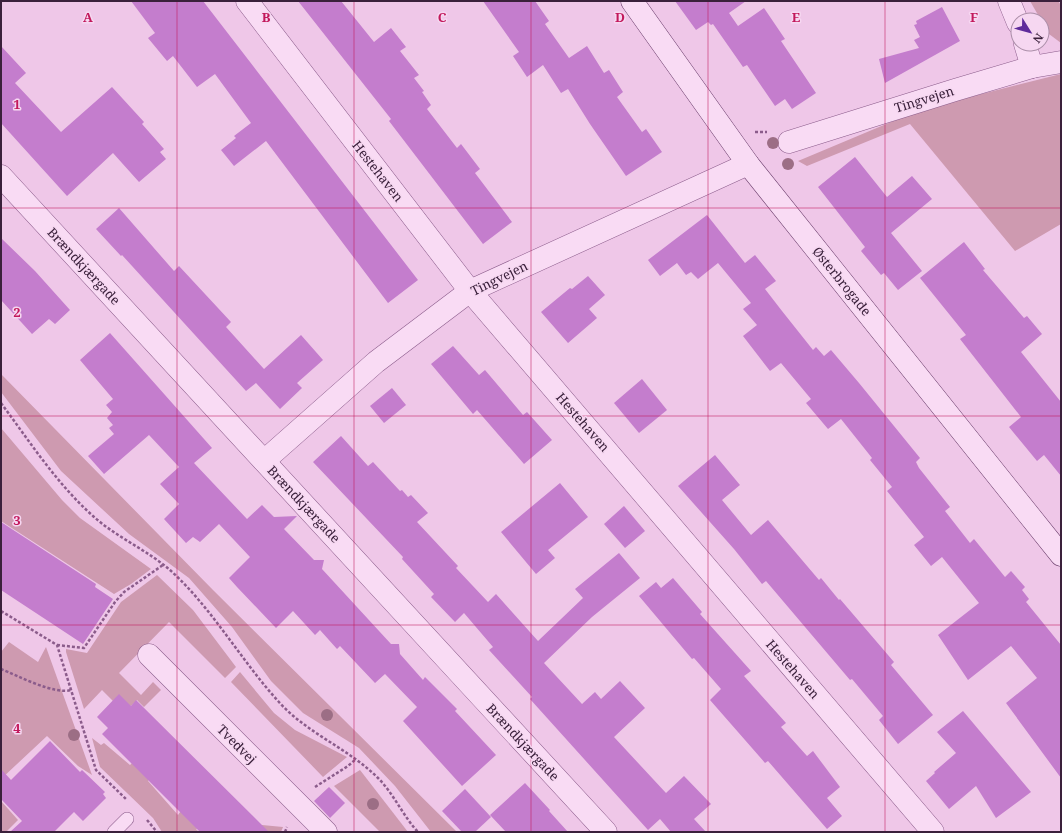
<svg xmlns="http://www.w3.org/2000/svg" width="1062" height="833" viewBox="0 0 1062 833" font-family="'Noto Serif',serif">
	<rect width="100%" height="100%" fill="#efc7e8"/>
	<g fill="#ce9ab0">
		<polygon points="1030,1 1058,1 1061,5 1061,43 1049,34"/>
		<polygon points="1061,74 1061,224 1015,251 910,124 807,166 798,161 922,109"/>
		<polygon points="1,374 213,590 457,832 431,832 395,786 359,748 303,713 271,681 232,627 189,578 129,534 61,471 1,392"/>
		<polygon points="1,428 62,500 80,518 151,569 131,584 114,594 1,521"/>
		<polygon points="157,575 193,610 236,667 225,678 169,622 119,673 141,695 153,682 161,690 144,707 137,700 131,706 113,701 102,690 84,709 66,652 66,649 87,653 121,602"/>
		<polygon points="9,642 38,662 46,647 92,775 78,766 47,736 1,779 1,652"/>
		<polygon points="240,672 274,713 295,730 347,757 323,777 231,682"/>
		<polygon points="92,738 101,745 104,743 130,765 135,760 152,776 148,781 178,815 183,808 202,827 196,829 199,832 162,832 153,818 100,767"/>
		<polygon points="360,770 408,832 380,832 334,786"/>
		<polygon points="1,801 18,820 6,832 1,832"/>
		<polygon points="262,825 283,827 281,832 257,832"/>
	</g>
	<g fill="#c47dcd">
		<polygon points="131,1 203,1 418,280 388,303 266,141 234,166 221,150 236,138 234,136 251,123 215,74 197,87 173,56 167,61 148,38 155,33"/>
		<polygon points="298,1 341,1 374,42 391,28 406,47 400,51 419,75 414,78 424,91 422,92 431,105 427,109 457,148 461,144 480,169 475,173 512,222 483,244 389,121 391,119"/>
		<polygon points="483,1 535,1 549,21 545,24 569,58 587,46 604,73 609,70 623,92 617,97 642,132 646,129 662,152 626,176 590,124 568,89 561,93 543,65 527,77 513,56 519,52"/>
		<polygon points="675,1 746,1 729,13 738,26 764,8 785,39 781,41 816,93 792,109 785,99 775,106 747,65 743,67 713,24 711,25 708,22 696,30"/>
		<polygon points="942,7 960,41 885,83 879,59 919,48 914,40 920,37 914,25 917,24 916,21"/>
		<polygon points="1,46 26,73 15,83 61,132 112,87 144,122 142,124 164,149 160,152 166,159 139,182 113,153 67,196 1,123"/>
		<polygon points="855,157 887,197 912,176 932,199 891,233 922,271 898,290 884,273 881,275 861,251 865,247 818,187"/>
		<polygon points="119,208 174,271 179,266 231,322 226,327 264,369 301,335 323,360 297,383 302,388 280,409 256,383 246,391 122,255 121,256 96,229"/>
		<polygon points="707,215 745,263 755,255 776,281 765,289 782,311 813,350 816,347 824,356 831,350 859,383 920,458 916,462 919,468 950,507 945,511 970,543 974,539 1005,577 1011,571 1025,587 1022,590 1029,599 1026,602 1061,645 1061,778 1006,703 1037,678 1011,646 968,680 938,635 979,603 942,557 931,566 914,545 924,537 887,491 892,487 870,460 872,458 841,419 828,429 806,403 811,399 781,363 770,371 743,336 757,325 743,309 751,303 718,263 698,279 691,272 686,275 677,263 660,276 648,260"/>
		<polygon points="1,238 35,271 70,310 55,324 49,319 32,334 1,300"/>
		<polygon points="964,242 985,269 983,270 1024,318 1027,316 1042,334 1021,352 1061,402 1061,476 1044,455 1037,461 1009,427 1021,417 960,339 966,335 920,278"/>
		<polygon points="588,276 605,295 589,309 597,318 568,343 541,312 570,288 572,289"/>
		<polygon points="110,333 212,448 194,463 247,519 262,505 274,517 297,516 284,529 314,560 324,560 322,569 391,644 399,644 400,654 423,680 425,677 457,709 455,711 496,755 462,786 403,721 417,707 385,674 375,683 340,646 337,649 320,630 315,635 293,611 276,628 237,587 229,578 250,557 219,524 200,542 193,537 186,543 164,519 179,504 160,484 179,467 149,435 104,474 88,456 114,434 109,428 113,425 107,418 112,412 106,405 113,399 80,360"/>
		<polygon points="453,346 479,375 485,370 523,415 527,412 552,440 524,464 477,410 473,414 431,364"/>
		<polygon points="642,379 667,410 639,433 614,403"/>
		<polygon points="392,388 406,405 384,423 370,406"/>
		<polygon points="341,436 368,466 373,462 400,491 402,490 408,497 411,495 428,513 417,522 458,566 456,568 488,602 496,594 538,641 583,598 575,589 619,553 640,578 592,617 544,663 582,704 595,692 601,699 620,681 645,708 614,737 666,793 684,776 711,804 694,819 706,832 671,832 660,819 648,830 530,699 532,697 489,650 493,647 464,613 455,622 431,597 434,594 402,559 403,557 313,462"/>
		<polygon points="715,455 740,485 722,500 751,535 768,520 819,580 821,578 839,600 840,599 894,662 891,665 933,715 898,744 879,720 883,716 852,679 850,680 766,581 762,584 734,549 678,486"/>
		<polygon points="560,483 588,517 548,550 555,558 536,574 501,532"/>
		<polygon points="624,506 645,531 625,548 604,524"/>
		<polygon points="1,522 96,584 95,587 113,599 83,644 1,590"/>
		<polygon points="673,578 702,612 700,614 751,671 744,676 786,723 781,727 807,756 813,751 840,787 827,798 842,816 827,829 768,761 765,763 710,700 721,689 694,658 692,659 639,596 656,582 661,588"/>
		<polygon points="119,694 131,706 136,700 269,832 200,832 102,734 108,728 97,717"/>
		<polygon points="963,711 1031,792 996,818 976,786 949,809 926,781 935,773 934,772 956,753 937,732"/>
		<polygon points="50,741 80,772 82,770 105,792 103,794 106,798 83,821 74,812 54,832 10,832 22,821 1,799 1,769 11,780"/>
		<polygon points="525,783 550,810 549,811 568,832 506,832 490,815"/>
		<polygon points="329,787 345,803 330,818 314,801"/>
		<polygon points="465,789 491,817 475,832 462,832 442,811"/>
	</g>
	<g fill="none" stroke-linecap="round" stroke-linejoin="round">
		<g stroke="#8b5c8b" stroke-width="14">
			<polyline id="service" points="114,832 127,819"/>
		</g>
		<g stroke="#8b5c8b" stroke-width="23">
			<g id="minor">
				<polyline points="247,1 470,291 933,832"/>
				<polyline points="1009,1 1018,23"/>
				<polyline points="1025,44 1032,67"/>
				<polyline points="789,142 955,90 1032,67 1061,62"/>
				<polyline points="1,176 606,832"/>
				<polyline points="264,461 376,362 470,291 748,164"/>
				<polyline points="149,655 326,832"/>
			</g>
		</g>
		<g stroke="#6c3f6d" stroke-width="23">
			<polyline id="secondary" points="632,1 748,164 1061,555"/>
		</g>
		<g stroke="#8b5c8b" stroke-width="2.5" stroke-dasharray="3 2" stroke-linecap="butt">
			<polyline points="755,132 767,132"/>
			<path d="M1 403C30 442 57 484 93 516 116 537 147 550 170 570 212 608 240 659 278 701 306 733 348 748 378 778 394 794 403 816 418 832"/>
			<polyline points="1,611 57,645 96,770 127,800"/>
			<polyline points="57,645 84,648 115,602 124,592 163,565"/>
			<path d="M1 669C18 676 55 695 71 690"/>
			<polyline points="315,787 348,766 356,759"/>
			<polyline points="147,820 157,832"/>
			<polyline points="285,832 287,827"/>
		</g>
		<use href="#service" stroke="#f9dbf4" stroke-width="13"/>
		<use href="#minor" stroke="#f9dbf4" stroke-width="22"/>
		<use href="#secondary" stroke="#f9dbf4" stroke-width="22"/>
	</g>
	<g fill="#9c6e85">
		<circle cx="773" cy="143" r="6"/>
		<circle cx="788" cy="164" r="6"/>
		<circle cx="327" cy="715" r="6"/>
		<circle cx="74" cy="735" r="6"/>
		<circle cx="373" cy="804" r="6"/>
	</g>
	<path fill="none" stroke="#c2185b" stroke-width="1" stroke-opacity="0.55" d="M177 1V832M354 1V832M531 1V832M708 1V832M885 1V832M1 208H1061M1 416H1061M1 625H1061"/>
	<g text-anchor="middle" stroke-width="3" stroke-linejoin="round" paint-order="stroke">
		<g font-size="13" fill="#3a203b" stroke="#f6d7f1">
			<text transform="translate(924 99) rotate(-17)" y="5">Tingvejen</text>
			<text transform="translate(378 171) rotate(52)" y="5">Hestehaven</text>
			<text transform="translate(84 266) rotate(47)" y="5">Brændkjærgade</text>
			<text transform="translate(499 278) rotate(-26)" y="5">Tingvejen</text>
			<text transform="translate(842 281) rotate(51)" y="5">Østerbrogade</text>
			<text transform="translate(583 422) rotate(49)" y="5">Hestehaven</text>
			<text transform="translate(304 504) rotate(47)" y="5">Brændkjærgade</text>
			<text transform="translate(793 669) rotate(49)" y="5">Hestehaven</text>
			<text transform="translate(523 742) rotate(47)" y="5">Brændkjærgade</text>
			<text transform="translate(237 744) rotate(45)" y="5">Tvedvej</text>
		</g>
	</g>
	<g font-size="13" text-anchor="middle" font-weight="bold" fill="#c2185b" stroke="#f6d7f1" stroke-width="3" stroke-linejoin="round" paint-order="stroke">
		<text x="88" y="22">A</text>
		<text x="266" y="22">B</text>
		<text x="442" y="22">C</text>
		<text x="620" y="22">D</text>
		<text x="796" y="22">E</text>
		<text x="974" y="22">F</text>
		<text x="17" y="109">1</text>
		<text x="17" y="317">2</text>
		<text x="17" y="525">3</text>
		<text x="17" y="733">4</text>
	</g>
	<rect width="1062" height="833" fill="none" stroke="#3a203b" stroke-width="4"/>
	<g transform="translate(1030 32) rotate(127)"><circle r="19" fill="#f6d7f1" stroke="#ab8ea8"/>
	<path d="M0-3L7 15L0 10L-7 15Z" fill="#5f2b9b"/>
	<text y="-6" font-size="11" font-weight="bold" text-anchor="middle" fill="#3a203b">N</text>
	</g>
</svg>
